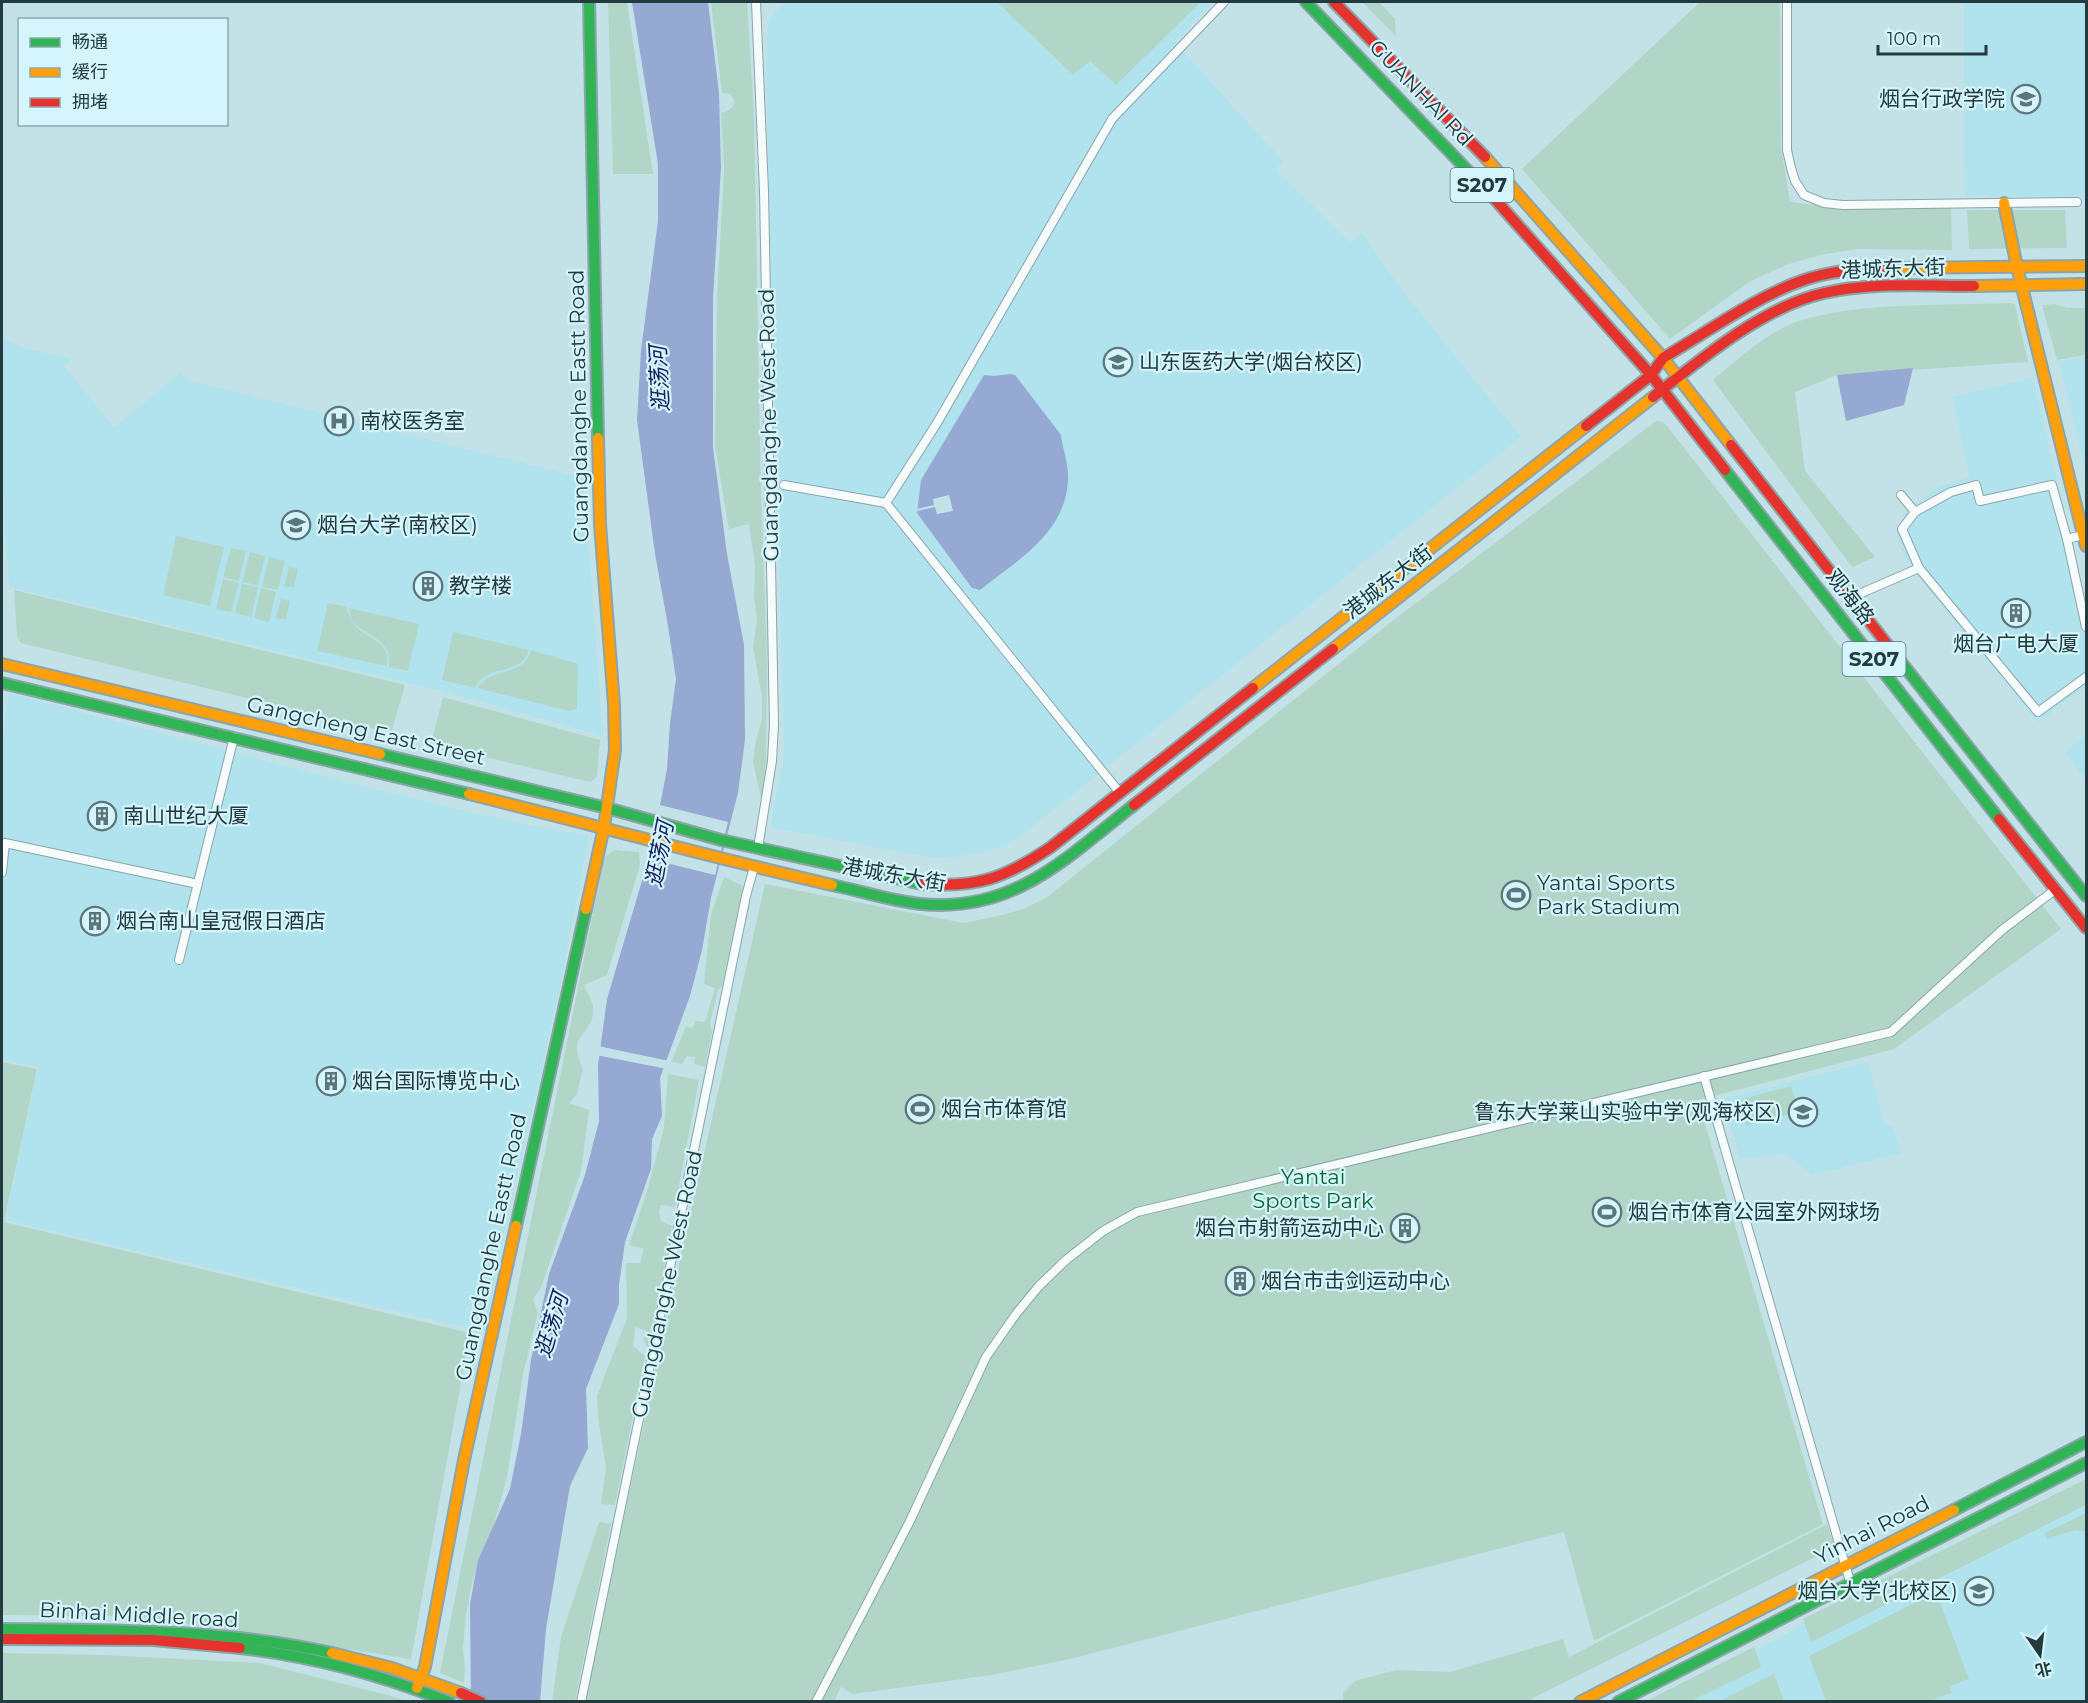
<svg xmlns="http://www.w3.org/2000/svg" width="2088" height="1703" viewBox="0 0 2088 1703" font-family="Montserrat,'Noto Sans SC',sans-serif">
	<rect width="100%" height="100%" fill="#c3e2e8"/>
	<g fill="#b0e3ed">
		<polygon points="788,2 1211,2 1175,43 1283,161 1276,170 1350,242 1362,233 1400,288 1521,437 1023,834 1005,845 985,852 947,858 928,857 770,827 784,757 766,68 768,23 774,12"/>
		<polygon points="1964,2 2086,2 2086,197 1965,196"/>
		<polygon points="2,337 20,347 72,359 64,366 114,427 181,373 187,380 584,478 603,736 438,690 9,587 2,472"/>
		<polygon points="2086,356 2086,473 2059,362"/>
		<polygon points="2033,378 2086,604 2086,686 2038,722 1927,588 1904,555 1896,532 1905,514 1936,488 1970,477 1952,397"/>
		<polygon points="9,693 381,791 505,820 589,836 561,982 501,1247 485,1332 5,1220 38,1067 2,1060 2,746"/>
		<polygon points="2086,735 2086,780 2065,752"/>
		<polygon points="1868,1062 1885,1126 1892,1125 1901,1153 1812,1175 1785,1154 1740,1159 1722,1099"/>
		<polygon points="2086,1480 2086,1701 1655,1701"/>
	</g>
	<g fill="#b1d6c7">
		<polygon points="608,2 627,2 653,174 613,174"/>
		<path d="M711 2H747L754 115 761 493 767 665 766 760 762 802 753 762 755 745 762 719V696L753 647 757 619 754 597 755 565 749 524 729 529 715 447 717 298 724 169 721 113C732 110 739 104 730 94L722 93Z"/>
		<polygon points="997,2 1201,2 1116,85 1090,61 1073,75"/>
		<polygon points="1362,2 1379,2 1395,19 1396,36"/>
		<polygon points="1700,2 1780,2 1781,147 1790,202 1842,208 1951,208 1952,250 1857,249 1820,255 1786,265 1749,282 1670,339 1522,169"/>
		<polygon points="1967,210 2065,210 2067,248 1969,249"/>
		<path d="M2012 303 2015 305 2028 362 1837 375 1795 392 1805 471 1875 557 1852 567 1713 380C1737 360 1766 333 1796 322 1859 301 1945 306 2012 303Z"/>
		<polygon points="2055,304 2068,308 2086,308 2086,355 2057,360 2042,305"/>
		<polygon points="1656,421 1662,421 1667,426 2061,929 1894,1049 1698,1100 1823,1524 1594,1641 1564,1532 1070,1659 992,1675 853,1694 841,1687 834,1701 585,1702 659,1353 765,884 964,923 1002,915 1023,909 1046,898 1391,622"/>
		<polygon points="176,536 224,547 210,606 163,595"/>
		<polygon points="231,548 246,551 239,581 223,577"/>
		<polygon points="250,552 265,556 258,585 242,582"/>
		<polygon points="269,557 285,561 278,590 262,587"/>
		<polygon points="289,567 298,569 294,588 284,586"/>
		<polygon points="223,579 239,583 231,612 216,609"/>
		<polygon points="242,584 258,587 251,617 235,613"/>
		<polygon points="261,588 276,592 269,622 254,618"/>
		<polygon points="14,590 405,685 391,733 21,643 17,636"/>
		<polygon points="281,599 290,601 286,620 276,618"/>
		<path d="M328 603 347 607C352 643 392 632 387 666L317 651Z"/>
		<path d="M349 608 419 624 408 671 389 667C393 642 371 637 356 625L352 621Z"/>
		<path d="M453 632 529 650C520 678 486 662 475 688L442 680Z"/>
		<path d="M531 650 578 664 577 709 570 711 477 688C491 666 524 678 531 650Z"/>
		<polygon points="443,697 600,740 597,777 590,782 431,744"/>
		<path d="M614 850 639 852 640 865 607 975 584 985C586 991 592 1000 593 1007 596 1035 564 1033 583 1068L577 1094 569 1103 589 1110 581 1171 541 1288 533 1299 538 1313 523 1374 507 1477 490 1539 473 1578 466 1614 463 1648 465 1669 464 1683 440 1673 604 858Z"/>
		<polygon points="724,877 743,886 722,986 718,990 710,1023 712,1032 705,1067 694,1064 695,1057 687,1056 682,1064 671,1062 686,1027 693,1028 695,1021 705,1022 715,988 704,984 711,914"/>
		<polygon points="2,1062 37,1069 4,1222 470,1333 411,1659 135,1616 2,1615"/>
		<polygon points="668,1074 699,1080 675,1207 661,1205 659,1211 661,1221 672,1226 648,1348 643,1340 647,1331 635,1327 633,1346 645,1356 615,1505 601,1504 606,1469 598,1417 597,1396 627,1318 626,1263 640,1263 644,1249 629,1245 648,1188 664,1128"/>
		<polygon points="1791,1086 1799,1111 1746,1126 1739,1100"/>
		<polygon points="2086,1479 2086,1505 1811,1642 1803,1619"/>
		<polygon points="2086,1513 2086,1532 2075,1530 2047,1539 2045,1533"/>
		<polygon points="599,1522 611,1524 575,1701 552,1701 561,1637"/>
		<polygon points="1827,1524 1835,1547 1527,1701 1343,1701 1343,1693 1355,1681 1396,1670 1450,1672 1563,1639 1569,1657"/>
		<polygon points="1936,1592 1969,1679 1950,1686 1952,1693 1928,1701 1826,1701 1809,1656"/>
		<polygon points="1754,1647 1761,1667 1691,1701 1646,1701"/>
		<polygon points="2,1653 104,1655 259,1663 388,1695 406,1701 2,1701"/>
		<polygon points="1774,1674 1784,1701 1720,1701"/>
	</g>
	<g fill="#95a9d2">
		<polygon points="632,2 708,2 719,93 721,168 713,298 713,447 727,554 744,645 745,740 738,793 711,898 702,950 690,996 660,1078 662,1116 652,1139 651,1169 625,1242 619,1285 619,1304 586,1389 588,1448 570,1486 546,1629 540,1701 471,1702 470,1604 478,1560 510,1489 521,1434 531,1360 549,1274 585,1175 599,1121 598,1065 607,999 652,847 667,769 670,723 676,679 667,620 655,554 637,420 641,350 658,221 658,164"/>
		<polygon points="1913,368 1904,405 1846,421 1837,375"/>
		<path d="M1011 374 1015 375 1061 435C1063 450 1069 465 1068 481 1065 534 1017 560 980 590L972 588 917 513 921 480 984 375 994 376Z"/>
	</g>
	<g fill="#c3e2e8">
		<polygon points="949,495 953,511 937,514 935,507 917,511 917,509 934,505 933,499"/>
		<polygon points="660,805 728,822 715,875 646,858"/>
		<polygon points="598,1046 669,1061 667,1069 596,1055"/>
	</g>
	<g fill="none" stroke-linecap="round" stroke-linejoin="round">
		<g stroke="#8ca4a9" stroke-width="10">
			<g id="street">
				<polyline points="756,2 764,191 774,724 772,761 758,848"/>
				<polyline points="1787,2 1787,150 1791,168 1795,181 1804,195 1824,203 1843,205 2077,202"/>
				<polyline points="784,485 886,503 937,423 1112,119 1224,2"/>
				<polyline points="1901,495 1915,512"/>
				<polyline points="886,503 1120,793"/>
				<polyline points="2083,535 2067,539 2086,627"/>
				<polyline points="1919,568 1902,529 1915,512 1951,492 1976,485 1980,501 2052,485 2067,539"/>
				<polyline points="1850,598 1919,568 2038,712 2086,677"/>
				<polyline points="2,872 5,843 198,884"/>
				<polyline points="179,960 234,737"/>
				<polyline points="1704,1076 1851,1585"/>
				<polyline points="581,1702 746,896 754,867"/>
				<polyline points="816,1702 909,1523 986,1357 1016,1314 1039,1286 1066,1260 1103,1231 1137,1212 1891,1032 2002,930 2056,889"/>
			</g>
		</g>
		<g stroke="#8ca4a9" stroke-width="14">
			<g id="fast">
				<polyline points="589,2 598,438"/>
				<polyline points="1306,2 1493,197"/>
				<polyline points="1725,470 1999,819"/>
				<polyline points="1901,662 2086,896"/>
				<polyline points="2,683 469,794"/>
				<polyline points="380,754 607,808 721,840 922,884"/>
				<path d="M832 885C861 891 891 901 921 904 1014 913 1066 858 1134 805"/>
				<polyline points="516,1226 586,909"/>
				<polyline points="1954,1510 2086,1442"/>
				<path d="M2 1629C113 1630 223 1629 332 1653"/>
				<path d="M240 1648C312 1656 382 1675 449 1702"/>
				<polyline points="1618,1702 2086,1463"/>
			</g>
		</g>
		<g stroke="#8ca4a9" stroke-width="14">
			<g id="slow">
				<polyline points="1485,157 1663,358 1731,445"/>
				<polyline points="2004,203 2017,267 2086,546"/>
				<polyline points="1896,268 2086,266"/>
				<polyline points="1974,286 2086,284"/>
				<polyline points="1333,649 1653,397"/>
				<polyline points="2,664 380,754"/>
				<polyline points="1253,688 1586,426"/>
				<path d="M469 794C590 824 710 857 832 885"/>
				<polyline points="586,909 604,827 615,750 614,704 600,524 598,438"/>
				<polyline points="332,1653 392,1668 461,1693"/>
				<polyline points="417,1688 425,1667 464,1460 516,1226"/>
				<polyline points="1580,1702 1954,1510"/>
			</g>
		</g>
		<g stroke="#8ca4a9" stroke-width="14">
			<g id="jam">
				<polyline points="1334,2 1485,157"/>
				<polyline points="1493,197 1651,375 1725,470"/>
				<path d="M1653 397C1702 358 1763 307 1824 293 1872 282 1925 286 1974 286"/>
				<path d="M1586 426 1651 375 1663 358C1707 332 1757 296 1804 280 1833 270 1865 268 1896 268"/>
				<polyline points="1731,445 1901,662"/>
				<polyline points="1134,805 1333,649"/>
				<polyline points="1999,819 2086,928"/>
				<path d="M922 884C978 888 1005 878 1051 847L1253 688"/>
				<polyline points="2,1639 153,1640 240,1648"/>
				<polyline points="461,1693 481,1702"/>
			</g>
		</g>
		<use href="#street" stroke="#f6fbfc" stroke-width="8"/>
		<use href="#fast" stroke="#30b455" stroke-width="10"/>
		<use href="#slow" stroke="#ff9f0a" stroke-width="10"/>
		<use href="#jam" stroke="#e5322d" stroke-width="10"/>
	</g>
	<defs>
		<g id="university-ring" transform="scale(1.5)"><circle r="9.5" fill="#d4f5fb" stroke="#5b757a" stroke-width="1.5"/><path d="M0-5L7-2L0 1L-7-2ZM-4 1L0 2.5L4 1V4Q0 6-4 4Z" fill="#5b757a"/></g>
		<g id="hospital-ring" transform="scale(1.5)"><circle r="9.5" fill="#d4f5fb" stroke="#5b757a" stroke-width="1.5"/><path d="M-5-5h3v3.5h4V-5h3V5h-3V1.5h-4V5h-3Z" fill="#5b757a"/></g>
		<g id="building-ring" transform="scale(1.5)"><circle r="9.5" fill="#d4f5fb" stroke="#5b757a" stroke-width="1.5"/><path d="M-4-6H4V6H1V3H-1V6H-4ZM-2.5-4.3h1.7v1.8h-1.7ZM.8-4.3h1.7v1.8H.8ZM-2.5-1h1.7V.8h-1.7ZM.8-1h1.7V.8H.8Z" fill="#5b757a"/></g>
		<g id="stadium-ring" transform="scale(1.5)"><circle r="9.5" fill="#d4f5fb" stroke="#5b757a" stroke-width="1.5"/><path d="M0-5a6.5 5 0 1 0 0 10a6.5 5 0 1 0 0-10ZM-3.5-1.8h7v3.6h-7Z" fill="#5b757a"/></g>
		<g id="school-ring" transform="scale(1.5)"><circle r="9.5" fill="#d4f5fb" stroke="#5b757a" stroke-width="1.5"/><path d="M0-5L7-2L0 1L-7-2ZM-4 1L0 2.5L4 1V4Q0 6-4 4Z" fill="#5b757a"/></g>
	</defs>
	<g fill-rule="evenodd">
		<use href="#university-ring" x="2026" y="99"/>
		<use href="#university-ring" x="1118" y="362"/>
		<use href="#hospital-ring" x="339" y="421"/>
		<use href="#university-ring" x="296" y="525"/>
		<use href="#building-ring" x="428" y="586"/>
		<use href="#building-ring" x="2016" y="613"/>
		<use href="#building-ring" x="102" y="816"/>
		<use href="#stadium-ring" x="1516" y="895"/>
		<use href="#building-ring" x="95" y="921"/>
		<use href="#building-ring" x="331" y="1081"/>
		<use href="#stadium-ring" x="920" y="1109"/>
		<use href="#school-ring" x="1803" y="1112"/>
		<use href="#stadium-ring" x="1607" y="1212"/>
		<use href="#building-ring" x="1405" y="1228"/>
		<use href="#building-ring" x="1240" y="1281"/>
		<use href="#university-ring" x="1979" y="1591"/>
	</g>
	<g text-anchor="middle" stroke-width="4.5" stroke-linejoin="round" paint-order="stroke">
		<g fill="#d4f5fb" stroke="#587277" stroke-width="1.5">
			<rect x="1450.5" y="168" width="63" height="34" rx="4.5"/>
			<rect x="1842.5" y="642" width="63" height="34" rx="4.5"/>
		</g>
		<g font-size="20" font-weight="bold" fill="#233a3e">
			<text x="1482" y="192">S207</text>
			<text x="1874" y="666">S207</text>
		</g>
		<g font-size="21" fill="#233a3e" stroke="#d4f5fb">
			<text transform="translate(1421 93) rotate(46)" y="7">GUANHAI Rd</text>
			<text transform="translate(1893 269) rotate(-2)" y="7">港城东大街</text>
			<text transform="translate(579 406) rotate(-91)" y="7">Guangdanghe Eastt Road</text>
			<text transform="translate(769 425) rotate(-91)" y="7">Guangdanghe West Road</text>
			<text transform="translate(1388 582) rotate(-38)" y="7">港城东大街</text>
			<text transform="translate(1850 597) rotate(52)" y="7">观海路</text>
			<text transform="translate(366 731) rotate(13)" y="7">Gangcheng East Street</text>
			<text transform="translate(894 875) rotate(10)" y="7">港城东大街</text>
			<text transform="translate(491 1247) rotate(-78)" y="7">Guangdanghe Eastt Road</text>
			<text transform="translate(667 1284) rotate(-78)" y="7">Guangdanghe West Road</text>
			<text transform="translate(1872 1530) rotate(-27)" y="7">Yinhai Road</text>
			<text transform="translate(139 1615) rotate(3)" y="7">Binhai Middle road</text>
		</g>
		<g font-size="21" fill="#233a3e" stroke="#d4f5fb" text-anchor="start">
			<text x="2005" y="106" text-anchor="end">烟台行政学院</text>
			<text x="1139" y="369">山东医药大学(烟台校区)</text>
			<text x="360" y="428">南校医务室</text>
			<text x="317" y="532">烟台大学(南校区)</text>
			<text x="449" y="593">教学楼</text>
			<text x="2016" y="651" text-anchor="middle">烟台广电大厦</text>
			<text x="123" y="823">南山世纪大厦</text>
			<text x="1537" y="890">Yantai Sports<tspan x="1537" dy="24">Park Stadium</tspan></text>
			<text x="116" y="928">烟台南山皇冠假日酒店</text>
			<text x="352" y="1088">烟台国际博览中心</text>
			<text x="941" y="1116">烟台市体育馆</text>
			<text x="1782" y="1119" text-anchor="end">鲁东大学莱山实验中学(观海校区)</text>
			<text x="1628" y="1219">烟台市体育公园室外网球场</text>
			<text x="1384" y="1235" text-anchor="end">烟台市射箭运动中心</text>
			<text x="1261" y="1288">烟台市击剑运动中心</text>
			<text x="1958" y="1598" text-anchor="end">烟台大学(北校区)</text>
		</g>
		<g font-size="21" fill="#0b6633" stroke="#d4f5fb">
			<text x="1313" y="1184">Yantai<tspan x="1313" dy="24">Sports Park</tspan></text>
		</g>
		<g font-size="22" font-style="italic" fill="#192162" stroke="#d4f5fb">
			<text transform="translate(659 379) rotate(-93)" y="8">逛荡河</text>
			<text transform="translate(659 854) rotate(-79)" y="8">逛荡河</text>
			<text transform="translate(551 1325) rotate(-73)" y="8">逛荡河</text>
		</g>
	</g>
	<rect width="2088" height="1703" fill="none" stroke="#233a3e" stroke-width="6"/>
	<rect x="18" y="18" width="210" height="108" fill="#d4f5fb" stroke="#8daaaf" stroke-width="1.5"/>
	<rect x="30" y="38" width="30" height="9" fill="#30b455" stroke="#8daaaf" stroke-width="1.5"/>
	<text x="72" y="48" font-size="18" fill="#233a3e">畅通</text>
	<rect x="30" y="68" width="30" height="9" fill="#ff9f0a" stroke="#8daaaf" stroke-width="1.5"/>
	<text x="72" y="78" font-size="18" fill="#233a3e">缓行</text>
	<rect x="30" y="98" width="30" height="9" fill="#e5322d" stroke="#8daaaf" stroke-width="1.5"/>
	<text x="72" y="108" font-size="18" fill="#233a3e">拥堵</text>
	<g transform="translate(2040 1655) rotate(166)" stroke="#d4f5fb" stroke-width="4.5" paint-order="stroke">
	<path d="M0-4.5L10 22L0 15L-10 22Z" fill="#233a3e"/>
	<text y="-9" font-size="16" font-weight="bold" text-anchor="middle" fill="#233a3e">北</text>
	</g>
	<path d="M1878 45v9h108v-9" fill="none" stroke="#233a3e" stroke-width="3"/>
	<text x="1887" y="45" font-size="18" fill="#233a3e" stroke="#d4f5fb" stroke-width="4.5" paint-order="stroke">100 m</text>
</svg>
